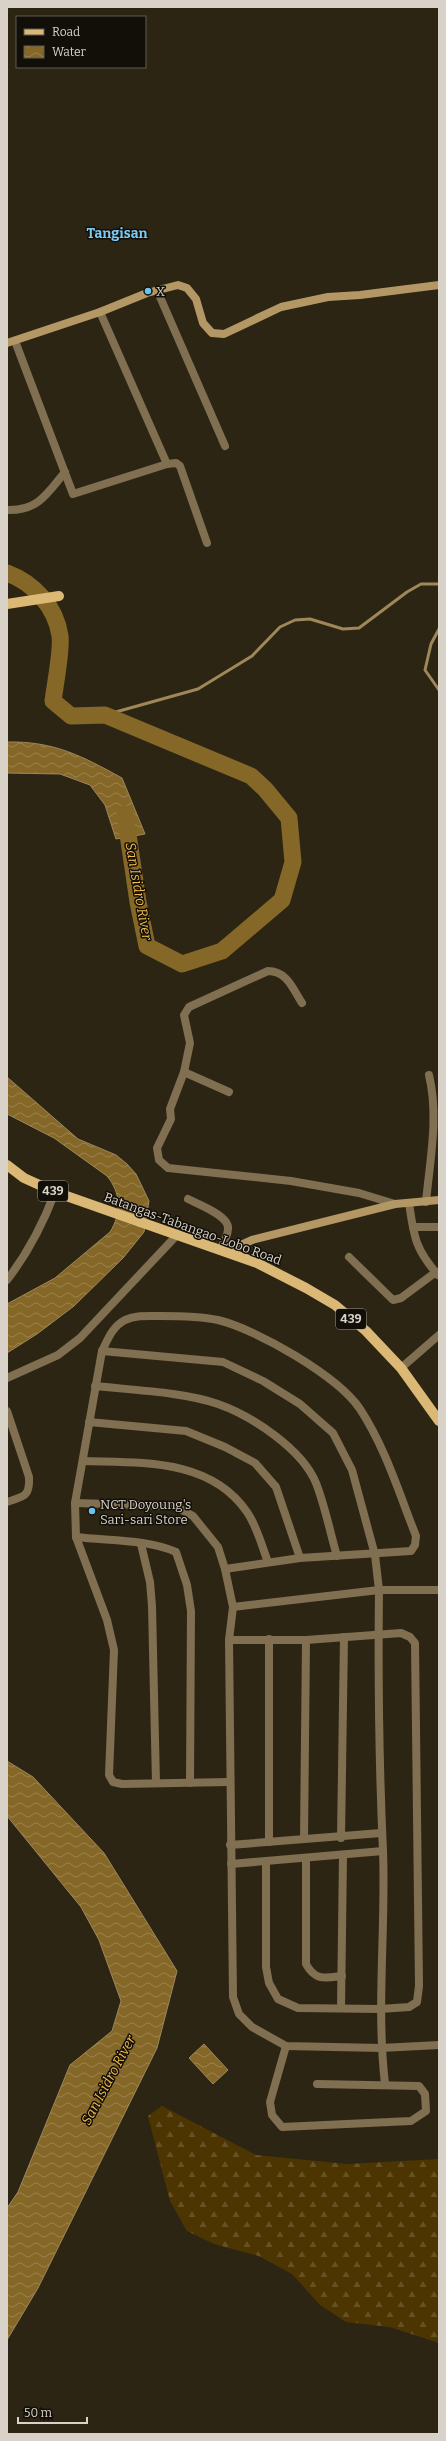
<svg xmlns="http://www.w3.org/2000/svg" width="446" height="2441" viewBox="0 0 446 2441" font-family="Bitter,serif">
	<defs>
		<pattern id="forest-firs" width="22" height="20" patternUnits="userSpaceOnUse"><rect width="22" height="20" fill="#4c3500"/><path d="M5 1l3.5 6h-7zM16 11l3.5 6h-7z" fill="#655124"/></pattern>
		<pattern id="water-waves" width="16" height="10" patternUnits="userSpaceOnUse"><rect width="16" height="10" fill="#856728"/><path d="M0 5q4-4 8 0t8 0" fill="none" stroke="#9b8350"/></pattern>
	</defs>
	<rect width="100%" height="100%" fill="#2d2514"/>
	<polygon fill="url(#forest-firs)" points="162,2106 256,2155 347,2164 439,2159 439,2343 390,2327 346,2322 320,2305 292,2274 259,2256 214,2244 187,2231 170,2201 148,2116"/>
	<g fill="url(#water-waves)" stroke="#9e8758">
		<path d="M7 742C54 741 82 756 122 778L145 834 116 839 105 805 90 785 60 774 7 773Z"/>
		<path d="M7 1077 78 1139 116 1155 127 1164 136 1174 149 1201 144 1232 123 1258 74 1306 37 1334 7 1353V1304L55 1278 110 1232C122 1213 121 1193 107 1176L54 1138 7 1114Z"/>
		<polygon points="7,1761 33,1777 104,1853 177,1971 157,2048 38,2288 7,2340 7,2208 18,2192 70,2065 112,2031 121,2001 99,1940 81,1907 7,1816"/>
		<polygon points="204,2044 228,2070 213,2084 189,2058"/>
	</g>
	<g fill="none" stroke-linecap="round" stroke-linejoin="round">
		<g stroke="#9e8758" stroke-width="3">
			<polyline points="439,629 431,644 425,670 439,690"/>
			<polyline points="105,715 198,689 252,656 280,627 295,620 310,619 343,629 359,628 407,592 421,584 439,584"/>
		</g>
		<path stroke="#856728" stroke-width="17" d="M7 573C34 583 56 607 60 636 62 650 55 685 53 701L71 716 105 715 251 776 265 789 289 818 293 862 282 900 222 951 182 964 147 946 138 902 125 814"/>
		<g stroke="#806f50" stroke-width="8">
			<polyline points="157,290 225,446"/>
			<polyline points="15,341 73,494 167,464 100,312"/>
			<polyline points="167,464 176,463 180,466 207,543"/>
			<path d="M7 510C38 511 47 494 65 472"/>
			<path d="M302 1003C293 989 287 971 268 971L189 1007 184 1015 190 1043 184 1072 170 1109 171 1119 157 1148 159 1160 168 1168 291 1181 359 1193 395 1204"/>
			<polyline points="184,1072 229,1092"/>
			<path d="M188 1199C198 1204 230 1216 228 1229 228 1235 223 1244 220 1250"/>
			<path d="M426 1202C430 1159 439 1117 429 1075"/>
			<path d="M409 1203C414 1237 415 1249 438 1275"/>
			<polyline points="413,1227 439,1227"/>
			<polyline points="349,1257 393,1300 401,1298 436,1272"/>
			<path d="M7 1280C28 1253 43 1224 55 1192"/>
			<path d="M102 1351 223 1362 263 1381 300 1404 333 1433 352 1470 375 1555 379 1590C378 1677 379 1764 383 1851 386 1929 376 2006 385 2084"/>
			<polyline points="401,1368 439,1335"/>
			<polyline points="7,1378 58,1355 80,1338 177,1235"/>
			<path d="M95 1386C131 1390 185 1392 218 1404 252 1416 302 1449 316 1483 325 1506 330 1532 337 1556"/>
			<path d="M7 1411 29 1477C30 1497 24 1496 7 1502"/>
			<polyline points="89,1422 186,1431 225,1447 255,1463 276,1487 300,1558"/>
			<path d="M83 1461C141 1463 210 1458 247 1512 257 1526 262 1547 268 1562"/>
			<polyline points="75,1503 175,1506 193,1516 218,1547 225,1569 233,1607 229,1640 233,1997 239,2014 252,2027 286,2046 381,2048 439,2045"/>
			<path d="M76 1537C108 1541 147 1539 176 1552L187 1585 191 1611 190 1783"/>
			<polyline points="141,1544 150,1582 152,1606 156,1783"/>
			<path d="M225 1569 300 1558 411 1551 415 1545 416 1536C399 1493 385 1447 360 1409 338 1376 256 1329 218 1320 199 1316 179 1316 160 1316 148 1316 136 1315 125 1320 112 1327 108 1339 102 1351L75 1503 76 1537 107 1620 114 1650 109 1775 113 1782 122 1784 229 1782"/>
			<polyline points="233,1607 379,1590 439,1590"/>
			<polyline points="269,1639 269,1842"/>
			<polyline points="229,1640 306,1640 401,1633 410,1637 415,1643 419,1986 417,2002 409,2007 380,2009 298,2008 278,1999 269,1983 266,1967 266,1861"/>
			<polyline points="341,1838 344,1637"/>
			<polyline points="304,1839 306,1640"/>
			<polyline points="230,1845 381,1833"/>
			<path d="M306 1858V1964C315 1981 325 1978 342 1976"/>
			<polyline points="231,1864 383,1851"/>
			<polyline points="341,2008 343,1855"/>
			<polyline points="286,2046 270,2102 272,2115 282,2127 411,2121 426,2111 425,2094 419,2086 317,2084"/>
		</g>
		<g stroke="#b39865" stroke-width="8">
			<polyline points="7,343 100,312 147,293 178,285 187,288 196,299 203,323 212,333 224,334 281,307 328,297 360,295 439,285"/>
			<polyline points="232,1254 241,1245 252,1240 395,1204 439,1200"/>
		</g>
		<g stroke="#dbb875" stroke-width="10">
			<polyline points="7,604 59,596"/>
			<polyline points="7,1165 24,1178 55,1192 257,1263 306,1288 335,1305 366,1331 401,1368 439,1421"/>
		</g>
	</g>
	<g fill="#6ac3f1" stroke="#120e08" stroke-width="1.5">
		<circle cx="148" cy="291" r="4"/>
		<circle cx="92" cy="1511" r="4"/>
	</g>
	<g text-anchor="middle" stroke-width="3" stroke-linejoin="round" paint-order="stroke">
		<g fill="#120e08" stroke="#9d978e" stroke-width="1">
			<rect x="38" y="1181" width="30" height="20" rx="3"/>
			<rect x="336" y="1309" width="30" height="20" rx="3"/>
		</g>
		<g font-size="12" font-weight="bold" fill="#d8d2c8">
			<text x="53" y="1195">439</text>
			<text x="351" y="1323">439</text>
		</g>
		<g font-size="13" fill="#d8d2c8" stroke="#120e08" text-anchor="start">
			<text x="156" y="296">X</text>
			<text x="100" y="1509">NCT Doyoung's<tspan x="100" dy="15">Sari-sari Store</tspan></text>
		</g>
		<g font-size="13" fill="#d8d2c8" stroke="#120e08">
			<text transform="translate(193 1228) rotate(20)" y="5">Batangas-Tabangao-Lobo Road</text>
		</g>
		<g font-size="14" font-weight="bold" fill="#7bcbf7" stroke="#120e08">
			<text x="117" y="238">Tangisan</text>
		</g>
		<g font-size="14" font-style="italic" fill="#f0bb4a" stroke="#120e08">
			<text transform="translate(139 891) rotate(80)" y="5">San Isidro River</text>
			<text transform="translate(108 2080) rotate(-62)" y="5">San Isidro River</text>
		</g>
	</g>
	<rect width="446" height="2441" fill="none" stroke="#d8d2c8" stroke-width="16"/>
	<rect x="16" y="16" width="130" height="52" fill="#120e08" stroke="#615c55"/>
	<rect x="24" y="29" width="20" height="6" fill="#dbb875" stroke="#615c55"/>
	<text x="52" y="36" font-size="12" fill="#d8d2c8">Road</text>
	<rect x="24" y="46" width="20" height="12" fill="url(#water-waves)" stroke="#615c55"/>
	<text x="52" y="56" font-size="12" fill="#d8d2c8">Water</text>
	<path d="M18 2417v6h69v-6" fill="none" stroke="#d8d2c8" stroke-width="2"/>
	<text x="24" y="2417" font-size="12" fill="#d8d2c8" stroke="#120e08" stroke-width="3" paint-order="stroke">50 m</text>
</svg>
